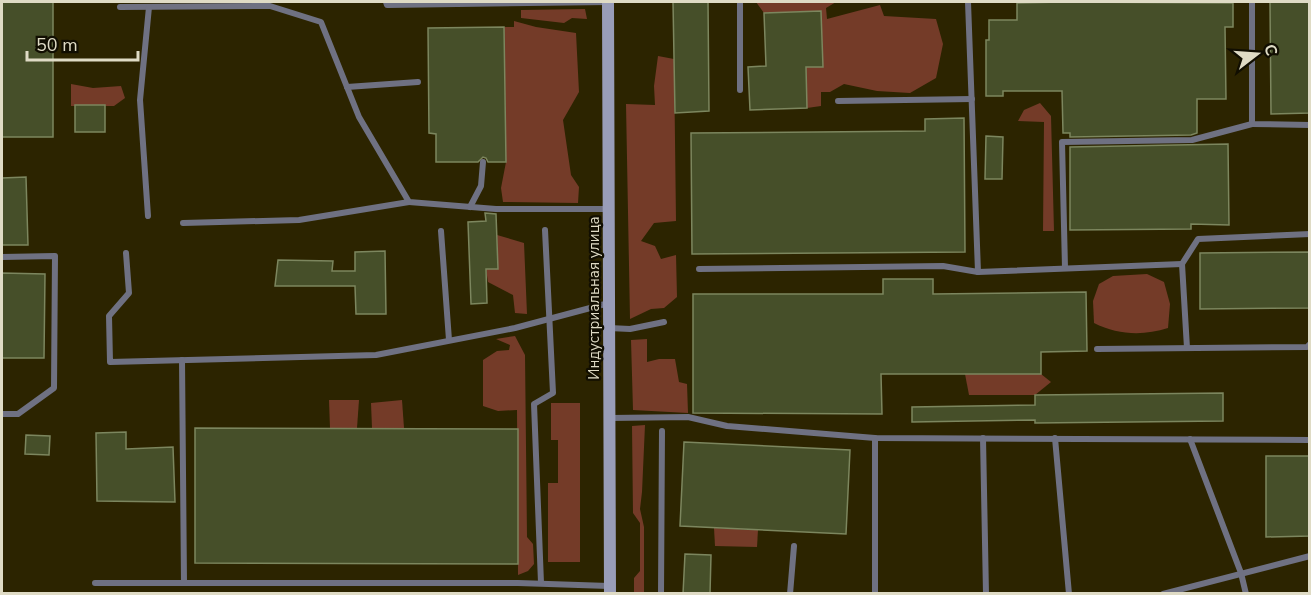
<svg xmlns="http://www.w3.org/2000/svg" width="1311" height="595" viewBox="0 0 1311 595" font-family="'Nunito Sans',sans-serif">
	<rect width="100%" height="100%" fill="#2c2400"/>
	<g fill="#743b28">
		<polygon points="756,2 836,2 826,8 827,19 880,5 884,16 936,19 943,44 936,78 910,93 877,91 844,84 830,92 821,92 821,106 807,108 806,67 822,67 821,11 764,13"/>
		<polygon points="585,9 587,19 572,18 564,23 521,18 521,10"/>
		<polygon points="514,21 536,27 576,33 579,92 563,120 571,175 579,187 578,203 503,202 501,188 506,162 504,27 514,27"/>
		<polygon points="658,56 674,59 676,221 654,223 641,241 655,246 661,259 676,255 677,297 664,308 651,309 630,319 626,104 655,105 654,86"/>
		<polygon points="71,84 93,88 121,86 125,98 114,106 71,106"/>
		<polygon points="1040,103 1051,116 1054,231 1043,231 1044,122 1018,121 1024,110"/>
		<polygon points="497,235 524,243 527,314 515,313 513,295 488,282 486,269 498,269"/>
		<path d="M1147 274 1164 282 1170 304 1168 328C1143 336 1118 335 1094 323L1093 301 1099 284 1113 276Z"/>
		<polygon points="515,336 525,355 527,537 533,544 534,564 528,571 518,575 517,410 498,411 483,406 483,360 497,351 509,350 510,345 496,339"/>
		<polygon points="647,339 647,362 659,359 675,359 679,382 687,384 688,413 633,410 631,340"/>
		<polygon points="965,374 1041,374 1051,382 1035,395 969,395"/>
		<polygon points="329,400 359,400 357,428 330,428"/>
		<polygon points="402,400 404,428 372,428 371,403"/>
		<polygon points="551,403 580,403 580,562 548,562 548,483 558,483 558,440 551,440"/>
		<polygon points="645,425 642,492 640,509 644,527 644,593 634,593 634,578 640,571 640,523 633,513 632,426"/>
		<polygon points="714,528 758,530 757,547 715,546"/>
	</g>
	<g fill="#464f29" stroke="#7c865e" stroke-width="1.5">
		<rect x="2" y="2" width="51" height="135"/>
		<polygon points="673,2 708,2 709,111 675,113"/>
		<polygon points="1062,2 1233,3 1233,27 1225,27 1226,99 1197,99 1197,133 1191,135 1070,137 1070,133 1063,133 1062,91 1003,91 1003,96 986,96 986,40 989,40 989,20 1017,20 1017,3"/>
		<polygon points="1270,2 1310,2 1310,113 1271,114"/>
		<polygon points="821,11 823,67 806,67 807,108 750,110 748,67 766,66 764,13"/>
		<polygon points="504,27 506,162 488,162 486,158 483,157 478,162 436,162 436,134 429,133 428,28"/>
		<rect x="75" y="105" width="30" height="27"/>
		<polygon points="964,118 965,252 692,254 691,133 925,131 925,119"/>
		<polygon points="986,136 1003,137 1002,179 985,179"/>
		<polygon points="1228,144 1229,225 1191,224 1191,229 1070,230 1070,147"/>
		<polygon points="26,177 28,245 2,245 2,178"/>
		<polygon points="485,213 496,214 498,269 486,269 487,303 471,304 468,222 486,221"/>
		<polygon points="385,251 386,314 356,314 355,286 275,286 278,260 333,261 332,271 355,271 355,252"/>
		<polygon points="1310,252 1310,308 1200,309 1200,253"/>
		<polygon points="2,273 45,274 44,358 2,358"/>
		<polygon points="883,279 933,279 933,294 1086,292 1087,351 1041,352 1041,374 881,374 882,414 693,413 693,294 883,294"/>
		<polygon points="1223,393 1223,421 1035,423 1035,420 912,422 912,407 1035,405 1035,395"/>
		<polygon points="195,428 518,429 518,564 195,563"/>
		<polygon points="126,432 126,449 173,447 175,502 97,501 96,433"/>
		<polygon points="26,435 50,436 49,455 25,454"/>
		<polygon points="684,442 850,450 846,534 680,526"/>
		<polygon points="1266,456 1310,456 1310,536 1266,537"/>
		<polygon points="685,554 711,555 710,594 683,594"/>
	</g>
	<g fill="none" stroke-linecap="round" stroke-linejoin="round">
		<g stroke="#6f7182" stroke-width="6">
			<polyline points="386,2 387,5 608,2"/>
			<polyline points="968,2 978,272"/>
			<polyline points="1252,2 1252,124 1310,125"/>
			<polyline points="120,7 270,6 321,22 359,117 409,202 496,209 608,209"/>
			<polyline points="347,87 418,82"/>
			<polyline points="740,90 740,2"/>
			<polyline points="838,101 972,99"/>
			<polyline points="470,207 481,186 483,162"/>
			<polyline points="148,216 140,100 149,7"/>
			<polyline points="183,223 299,220 409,202"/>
			<polyline points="441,231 449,340"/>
			<polyline points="126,253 129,293 109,316 110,362 376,355 515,328 609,303"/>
			<polyline points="2,257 55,256 54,388 18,414 2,414"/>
			<polyline points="1065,268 1062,142 1192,140 1252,124"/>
			<polyline points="699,269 943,266 978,272 1182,264"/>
			<polyline points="609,328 630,329 664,322"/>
			<polyline points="1187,348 1182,264 1198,239 1310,234"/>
			<polyline points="1097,349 1307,347 1310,344"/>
			<polyline points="182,360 184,583"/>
			<polyline points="610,418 688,417 727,426 875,438 1310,440"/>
			<polyline points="983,438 986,594"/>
			<polyline points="1055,438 1069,594"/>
			<polyline points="1190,439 1241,573 1246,594"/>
			<polyline points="95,583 518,583 609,586"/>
			<polyline points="541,583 534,404 553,393 545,230"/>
			<polyline points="661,594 662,431"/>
			<polyline points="790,594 794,546"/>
			<polyline points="875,594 875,438"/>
			<polyline points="1163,594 1310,556"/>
		</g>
		<polyline stroke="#999db8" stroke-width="12" points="608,2 610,594"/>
	</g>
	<g text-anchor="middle" stroke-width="4.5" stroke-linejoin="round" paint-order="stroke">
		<g font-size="15" fill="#dfdbc5" stroke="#110e01">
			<text transform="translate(594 298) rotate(-90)" y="5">Индустриальная улица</text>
		</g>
	</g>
	<rect width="1311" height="595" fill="none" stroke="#dfdbc5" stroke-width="6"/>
	<g transform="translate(1257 54) rotate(73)" stroke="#110e01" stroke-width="4.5" paint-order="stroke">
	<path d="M0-4.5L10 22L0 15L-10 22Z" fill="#dfdbc5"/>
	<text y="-9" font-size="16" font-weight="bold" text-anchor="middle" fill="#dfdbc5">С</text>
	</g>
	<path d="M27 51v9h111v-9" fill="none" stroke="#dfdbc5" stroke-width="3"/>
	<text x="36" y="51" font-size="18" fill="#dfdbc5" stroke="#110e01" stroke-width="4.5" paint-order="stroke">50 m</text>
</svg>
